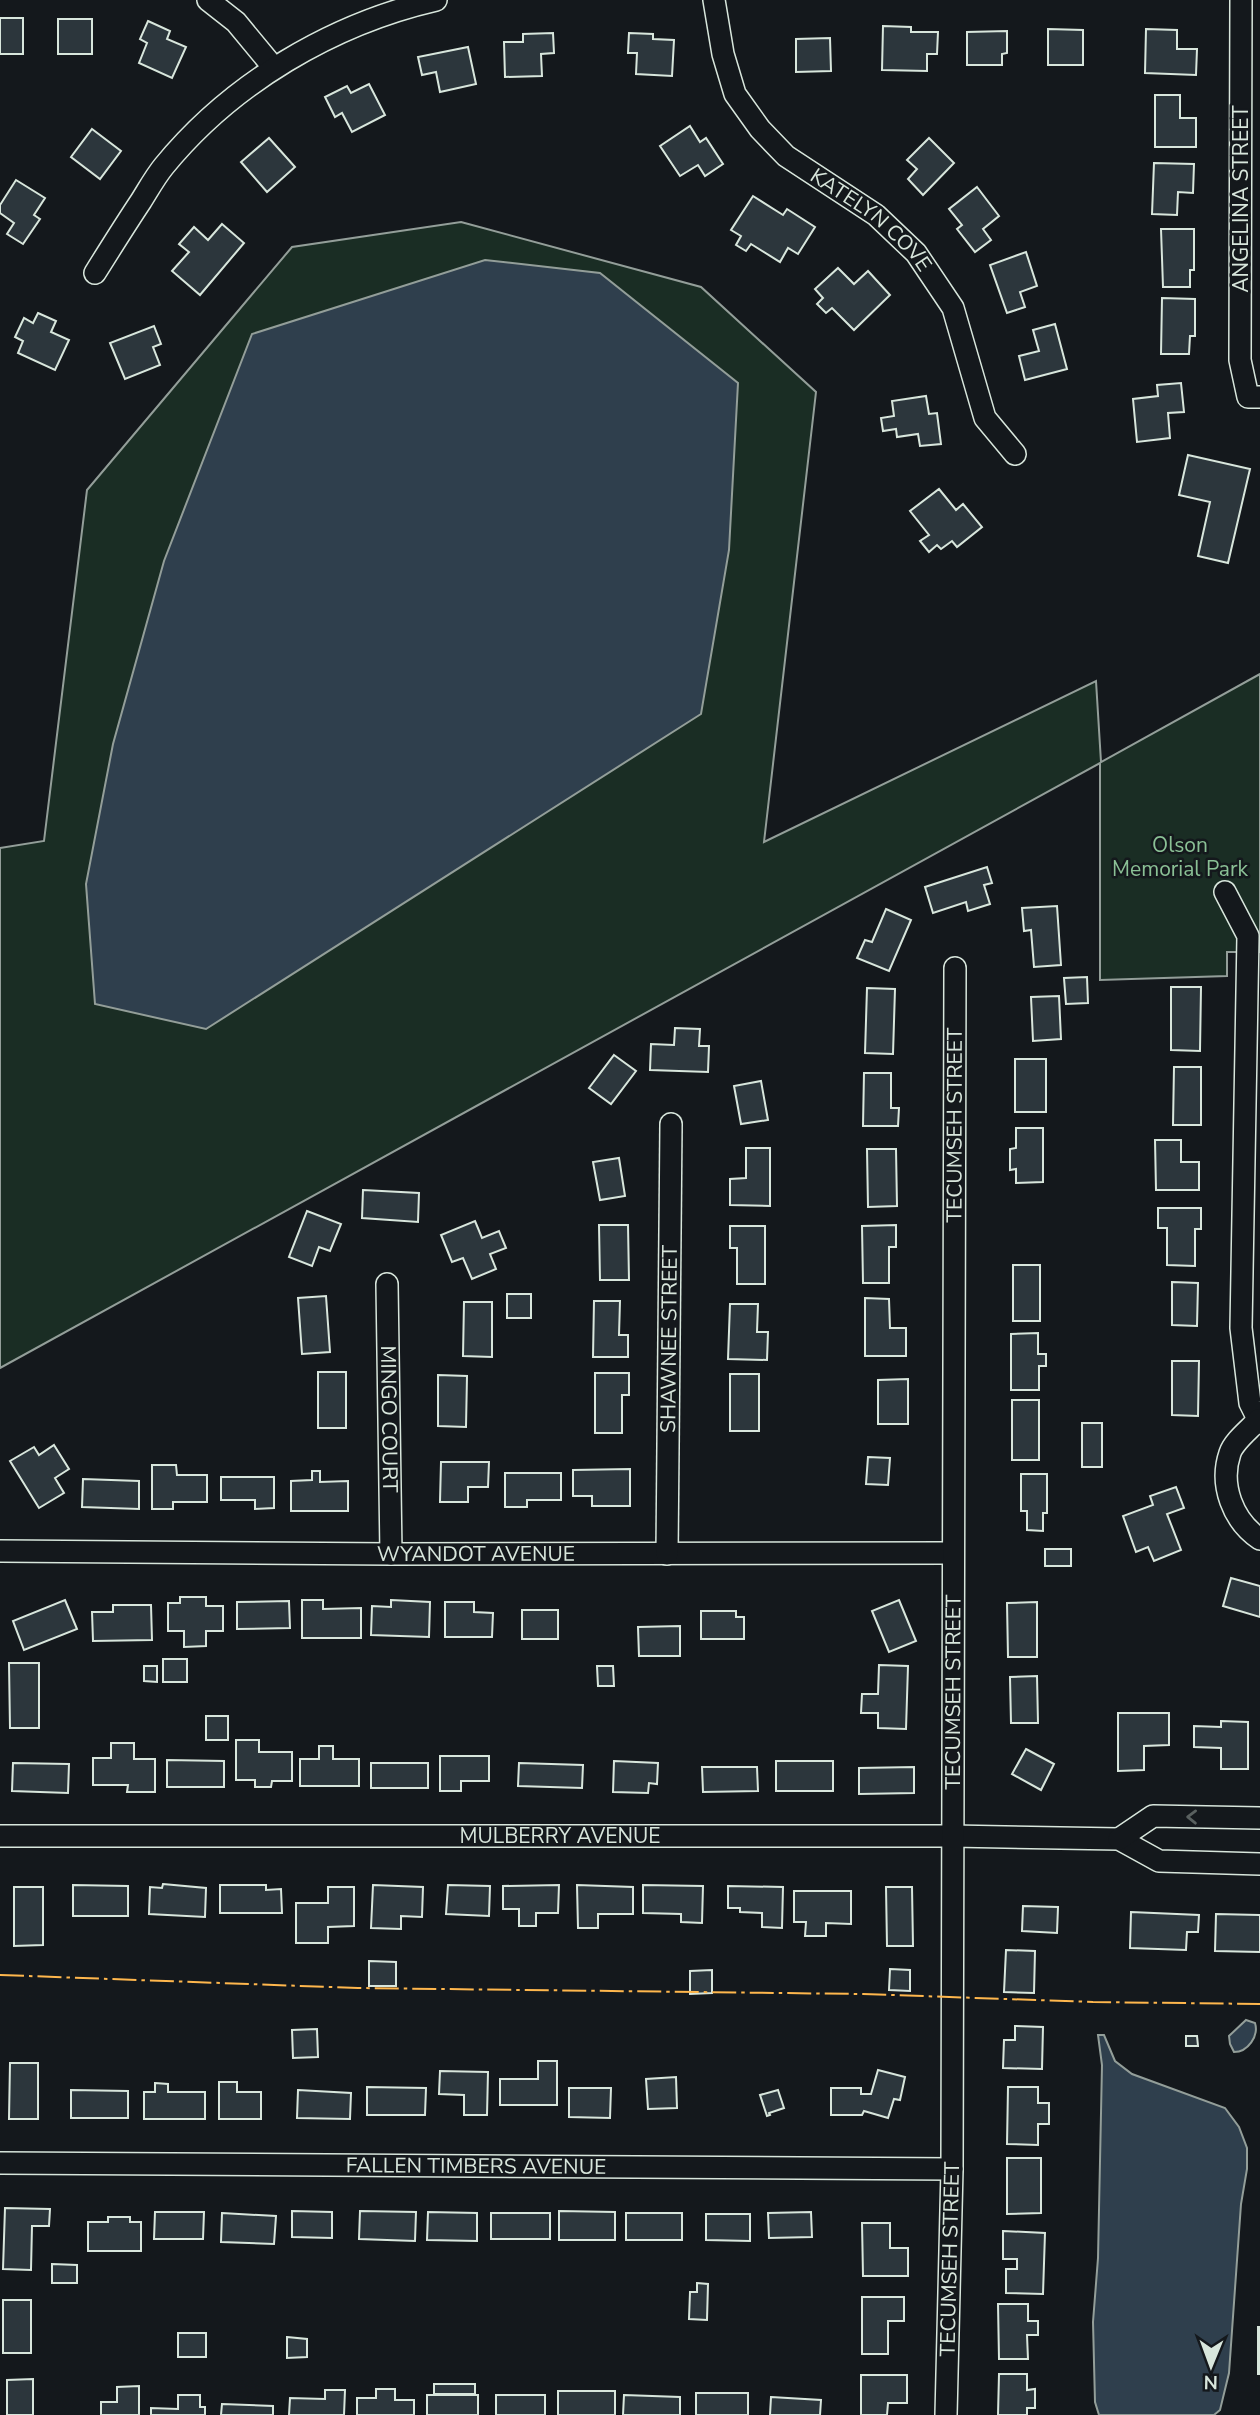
<svg xmlns="http://www.w3.org/2000/svg" width="1260" height="2415" viewBox="0 0 1260 2415" font-family="'Nunito Sans',sans-serif">
	<rect width="100%" height="100%" fill="#14181c"/>
	<polygon fill="#1a2d24" stroke="#939e99" stroke-width="2" points="461,222 701,287 816,392 764,842 1096,681 1101,762 1260,674 1260,952 1227,952 1227,976 1100,980 1100,763 0,1368 0,848 44,841 87,490 292,247"/>
	<g fill="#2f3f4d" stroke="#939e99" stroke-width="2">
		<polygon points="485,260 600,273 738,383 729,550 701,714 206,1029 95,1004 86,884 113,744 164,561 252,334"/>
		<path d="M1246 2020 1255 2023C1259 2036 1248 2052 1234 2052L1230 2044 1229 2036Z"/>
		<polygon points="1098,2035 1104,2035 1115,2061 1132,2074 1225,2108 1239,2127 1247,2148 1247,2169 1241,2204 1229,2373 1220,2410 1214,2415 1099,2415 1095,2402 1093,2322 1098,2258 1102,2065"/>
	</g>
	<g fill="#2c363c" stroke="#d8e6dc" stroke-width="2">
		<rect x="0" y="18" width="23" height="36"/>
		<rect x="58" y="19" width="34" height="35"/>
		<polygon points="148,21 170,31 167,39 186,47 172,78 139,63 147,43 140,39"/>
		<polygon points="883,26 911,27 911,32 938,32 937,54 927,54 927,71 882,70"/>
		<polygon points="1048,29 1083,30 1083,65 1048,65"/>
		<polygon points="1146,29 1177,30 1177,49 1197,49 1196,75 1145,73"/>
		<polygon points="1007,31 1007,53 1002,54 1002,65 967,65 967,32"/>
		<polygon points="553,33 554,53 541,54 542,76 505,77 504,42 523,42 523,34"/>
		<polygon points="629,33 653,34 653,39 674,40 672,76 636,74 637,53 628,53"/>
		<polygon points="830,38 831,71 796,72 796,39"/>
		<polygon points="468,47 476,84 440,92 436,72 422,75 418,57"/>
		<polygon points="369,84 385,115 352,132 342,113 335,117 325,97 347,86 351,93"/>
		<polygon points="1155,95 1180,95 1180,118 1196,118 1196,147 1155,147"/>
		<polygon points="690,126 700,142 706,138 723,164 705,176 698,165 680,176 660,146"/>
		<polygon points="92,129 121,151 100,179 71,157"/>
		<polygon points="269,138 295,167 267,192 241,162"/>
		<polygon points="929,138 954,163 923,195 908,179 917,169 907,160"/>
		<polygon points="1154,163 1194,164 1193,193 1178,192 1177,215 1152,214"/>
		<polygon points="16,180 45,198 34,215 40,219 23,244 7,234 14,223 0,213 0,205"/>
		<polygon points="977,187 999,216 983,229 991,240 975,252 957,229 962,225 949,209"/>
		<polygon points="753,196 783,215 787,209 815,227 798,254 788,248 780,262 751,244 746,251 736,245 741,236 731,230"/>
		<polygon points="222,224 244,243 200,295 172,271 189,252 179,244 194,227 208,240"/>
		<polygon points="1161,229 1194,229 1194,270 1190,270 1190,287 1163,287"/>
		<polygon points="1026,252 1037,286 1020,292 1025,307 1007,313 990,265"/>
		<polygon points="838,268 854,284 868,271 890,295 854,330 832,308 826,313 817,304 823,298 815,289"/>
		<polygon points="1162,298 1195,299 1195,336 1190,336 1189,354 1161,354"/>
		<polygon points="38,313 56,321 51,332 69,340 55,370 18,353 23,341 15,337 24,318 33,323"/>
		<polygon points="1055,324 1067,369 1025,380 1019,356 1039,351 1033,330"/>
		<polygon points="154,326 161,344 153,347 160,365 125,379 110,343"/>
		<polygon points="1181,383 1184,412 1168,413 1170,438 1137,442 1133,399 1158,396 1157,385"/>
		<polygon points="926,396 929,414 937,413 941,444 920,446 918,434 897,437 896,429 883,431 881,418 894,416 892,401"/>
		<polygon points="1188,455 1250,469 1228,563 1198,556 1210,502 1179,495"/>
		<polygon points="939,489 956,510 963,504 982,527 957,547 952,541 941,549 937,545 929,552 920,541 929,535 910,511"/>
		<polygon points="987,867 992,883 984,885 990,904 968,911 966,902 933,913 925,887"/>
		<polygon points="1057,906 1061,965 1034,967 1031,930 1024,931 1022,908"/>
		<polygon points="886,909 911,920 889,971 857,958 865,940 872,942"/>
		<polygon points="1087,977 1088,1003 1066,1004 1064,978"/>
		<polygon points="1171,987 1201,987 1200,1051 1171,1050"/>
		<polygon points="867,988 895,989 893,1054 865,1053"/>
		<polygon points="1059,996 1061,1039 1033,1041 1031,997"/>
		<polygon points="675,1028 700,1029 699,1046 709,1046 708,1072 650,1070 651,1044 674,1045"/>
		<polygon points="614,1055 636,1071 611,1104 589,1088"/>
		<rect x="1015" y="1059" width="31" height="53"/>
		<polygon points="1174,1067 1201,1067 1201,1125 1173,1125"/>
		<polygon points="864,1073 891,1073 891,1108 899,1108 898,1126 863,1126"/>
		<polygon points="761,1081 768,1120 741,1124 734,1086"/>
		<polygon points="1016,1128 1043,1128 1043,1182 1016,1183 1016,1169 1010,1170 1010,1149 1016,1148"/>
		<polygon points="1155,1140 1181,1140 1181,1162 1199,1162 1199,1190 1156,1190"/>
		<polygon points="746,1148 770,1148 770,1206 730,1205 730,1179 746,1178"/>
		<polygon points="867,1149 896,1149 897,1206 868,1207"/>
		<polygon points="619,1158 625,1196 600,1200 593,1162"/>
		<polygon points="363,1190 419,1193 418,1222 362,1218"/>
		<polygon points="1158,1208 1201,1208 1201,1229 1195,1229 1195,1266 1167,1265 1167,1228 1158,1228"/>
		<polygon points="307,1211 341,1224 330,1251 319,1247 312,1266 289,1257"/>
		<polygon points="475,1221 482,1238 499,1231 506,1248 490,1254 496,1269 472,1279 463,1258 452,1262 441,1235"/>
		<polygon points="599,1225 628,1225 629,1280 600,1280"/>
		<polygon points="896,1225 896,1247 889,1247 889,1283 863,1283 862,1226"/>
		<polygon points="730,1226 765,1226 765,1284 737,1284 737,1248 730,1248"/>
		<rect x="1013" y="1265" width="27" height="56"/>
		<polygon points="1172,1282 1198,1283 1197,1326 1172,1325"/>
		<rect x="507" y="1294" width="24" height="24"/>
		<polygon points="326,1296 330,1352 302,1354 298,1298"/>
		<polygon points="865,1298 889,1299 890,1328 906,1328 906,1356 865,1356"/>
		<polygon points="594,1301 620,1301 619,1335 628,1335 628,1357 593,1357"/>
		<polygon points="464,1302 492,1302 492,1357 463,1356"/>
		<polygon points="730,1304 758,1304 757,1332 768,1332 767,1360 728,1359"/>
		<polygon points="1038,1333 1038,1354 1046,1354 1046,1366 1039,1366 1039,1390 1011,1390 1011,1334"/>
		<polygon points="1172,1361 1199,1361 1198,1416 1172,1415"/>
		<rect x="318" y="1372" width="28" height="56"/>
		<polygon points="595,1373 629,1373 629,1395 622,1395 622,1433 595,1433"/>
		<rect x="730" y="1374" width="29" height="57"/>
		<polygon points="438,1375 467,1376 466,1427 438,1426"/>
		<polygon points="908,1379 908,1424 878,1424 878,1380"/>
		<rect x="1012" y="1400" width="27" height="60"/>
		<rect x="1082" y="1423" width="20" height="44"/>
		<polygon points="54,1445 69,1469 55,1478 64,1493 39,1508 10,1461 34,1447 39,1455"/>
		<polygon points="868,1457 890,1458 888,1485 866,1484"/>
		<polygon points="441,1462 489,1462 488,1487 468,1487 468,1502 440,1502"/>
		<polygon points="152,1465 176,1465 177,1475 207,1475 207,1502 173,1502 173,1509 152,1509"/>
		<polygon points="630,1469 630,1506 592,1506 592,1496 573,1496 573,1470"/>
		<polygon points="312,1471 320,1471 320,1482 348,1481 348,1511 291,1511 291,1481 312,1480"/>
		<polygon points="505,1473 561,1473 561,1500 527,1500 527,1507 505,1507"/>
		<polygon points="1021,1474 1047,1474 1047,1513 1043,1513 1043,1531 1027,1530 1027,1511 1021,1511"/>
		<polygon points="221,1477 274,1477 274,1508 255,1509 255,1500 221,1500"/>
		<polygon points="83,1479 139,1481 139,1509 82,1507"/>
		<polygon points="1176,1487 1184,1508 1167,1514 1181,1550 1154,1561 1148,1547 1136,1552 1123,1516 1153,1505 1150,1496"/>
		<rect x="1045" y="1549" width="26" height="17"/>
		<polygon points="1231,1578 1260,1586 1260,1617 1223,1606"/>
		<polygon points="180,1597 206,1597 206,1606 223,1606 223,1631 206,1631 206,1646 184,1647 184,1631 168,1631 168,1603 180,1603"/>
		<polygon points="65,1600 77,1629 24,1650 13,1621"/>
		<polygon points="302,1600 323,1600 323,1609 361,1608 361,1638 302,1638"/>
		<polygon points="391,1600 430,1602 429,1637 371,1635 372,1606 391,1607"/>
		<polygon points="899,1600 916,1641 889,1652 872,1611"/>
		<polygon points="289,1601 290,1628 237,1629 237,1602"/>
		<polygon points="445,1602 474,1602 474,1612 493,1613 492,1637 445,1637"/>
		<polygon points="1037,1602 1037,1657 1008,1657 1007,1603"/>
		<polygon points="113,1605 151,1605 152,1640 93,1641 92,1612 113,1612"/>
		<rect x="522" y="1610" width="36" height="29"/>
		<polygon points="701,1611 736,1611 736,1617 744,1617 744,1639 701,1639"/>
		<polygon points="680,1626 680,1656 639,1656 638,1627"/>
		<rect x="163" y="1659" width="24" height="23"/>
		<polygon points="9,1663 39,1663 39,1728 10,1728"/>
		<polygon points="879,1665 908,1666 906,1729 878,1728 878,1713 861,1713 862,1694 878,1694"/>
		<polygon points="144,1666 157,1666 157,1682 144,1681"/>
		<polygon points="597,1666 613,1666 614,1686 598,1686"/>
		<polygon points="1037,1676 1038,1723 1011,1723 1010,1677"/>
		<polygon points="1118,1713 1169,1713 1169,1745 1144,1746 1144,1770 1118,1771"/>
		<rect x="206" y="1716" width="22" height="24"/>
		<polygon points="1221,1721 1248,1722 1248,1769 1221,1769 1221,1748 1194,1747 1194,1726 1221,1727"/>
		<polygon points="236,1740 259,1740 259,1752 292,1752 292,1781 272,1781 271,1787 255,1787 255,1780 236,1780"/>
		<polygon points="111,1743 134,1743 134,1759 155,1759 155,1792 127,1792 128,1785 93,1785 93,1758 111,1758"/>
		<polygon points="319,1746 333,1746 333,1759 359,1759 359,1786 300,1786 300,1759 319,1759"/>
		<polygon points="1026,1749 1054,1764 1041,1790 1012,1774"/>
		<polygon points="440,1756 489,1756 489,1781 461,1781 461,1791 440,1791"/>
		<polygon points="167,1760 224,1761 224,1787 167,1787"/>
		<polygon points="614,1761 658,1763 657,1784 649,1783 648,1793 613,1792"/>
		<rect x="776" y="1761" width="57" height="30"/>
		<polygon points="13,1763 69,1764 68,1793 12,1791"/>
		<rect x="371" y="1763" width="57" height="25"/>
		<polygon points="519,1763 583,1765 582,1788 518,1786"/>
		<polygon points="702,1767 757,1767 758,1791 703,1792"/>
		<polygon points="914,1767 914,1793 859,1794 859,1768"/>
		<polygon points="163,1884 206,1888 205,1917 149,1914 150,1887 162,1888"/>
		<polygon points="73,1885 128,1886 128,1916 73,1916"/>
		<polygon points="220,1885 266,1885 266,1890 281,1889 282,1913 220,1913"/>
		<polygon points="373,1885 423,1887 422,1917 401,1916 401,1929 371,1928"/>
		<polygon points="448,1885 490,1886 489,1916 446,1914"/>
		<polygon points="559,1885 558,1913 536,1913 536,1926 519,1926 519,1909 503,1909 503,1886"/>
		<polygon points="577,1885 633,1887 633,1914 598,1914 598,1928 578,1928"/>
		<polygon points="643,1885 703,1886 702,1923 681,1922 681,1914 643,1913"/>
		<polygon points="728,1886 783,1887 782,1928 762,1927 762,1913 740,1912 740,1908 728,1908"/>
		<polygon points="14,1887 43,1887 43,1945 14,1946"/>
		<polygon points="328,1887 354,1887 354,1926 328,1927 328,1943 296,1943 296,1903 328,1903"/>
		<polygon points="886,1887 912,1887 913,1946 887,1946"/>
		<polygon points="794,1891 851,1891 851,1924 826,1923 826,1936 805,1936 806,1922 794,1922"/>
		<polygon points="1023,1906 1058,1907 1057,1933 1022,1931"/>
		<polygon points="1131,1912 1199,1915 1198,1932 1187,1932 1186,1950 1130,1948"/>
		<polygon points="1216,1914 1260,1915 1260,1952 1215,1951"/>
		<polygon points="1006,1950 1035,1951 1034,1993 1004,1992"/>
		<polygon points="369,1961 396,1962 396,1986 369,1986"/>
		<polygon points="890,1969 910,1970 910,1991 889,1990"/>
		<polygon points="712,1970 712,1993 690,1994 690,1971"/>
		<polygon points="1015,2026 1043,2027 1042,2069 1003,2068 1004,2040 1015,2040"/>
		<polygon points="317,2029 318,2057 293,2058 292,2030"/>
		<polygon points="1186,2036 1197,2036 1198,2046 1186,2046"/>
		<polygon points="538,2061 557,2061 557,2105 500,2105 500,2079 538,2079"/>
		<polygon points="10,2063 38,2063 38,2119 9,2119"/>
		<polygon points="878,2070 905,2077 900,2100 894,2099 888,2118 864,2111 862,2115 831,2115 831,2088 861,2088 861,2094 871,2094"/>
		<polygon points="440,2071 488,2072 487,2115 464,2115 464,2095 439,2094"/>
		<polygon points="676,2077 677,2108 648,2109 646,2079"/>
		<polygon points="219,2082 237,2082 237,2092 261,2092 261,2119 219,2119"/>
		<polygon points="155,2083 168,2084 168,2092 205,2092 205,2119 144,2119 144,2092 155,2092"/>
		<polygon points="367,2087 426,2088 425,2115 367,2115"/>
		<polygon points="1008,2087 1038,2087 1038,2103 1049,2103 1049,2124 1038,2124 1038,2145 1007,2144"/>
		<polygon points="569,2088 611,2088 610,2118 569,2117"/>
		<polygon points="71,2090 128,2091 128,2118 71,2118"/>
		<polygon points="298,2090 351,2093 350,2119 297,2118"/>
		<polygon points="778,2090 784,2108 769,2113 770,2115 767,2116 760,2095"/>
		<polygon points="1007,2158 1041,2158 1041,2213 1007,2214"/>
		<polygon points="5,2208 50,2209 49,2226 32,2226 31,2270 3,2269"/>
		<polygon points="292,2211 332,2212 332,2238 292,2237"/>
		<polygon points="360,2211 416,2212 415,2241 359,2239"/>
		<polygon points="559,2211 615,2212 615,2240 559,2240"/>
		<polygon points="155,2212 204,2212 203,2239 154,2239"/>
		<polygon points="428,2212 477,2213 477,2241 427,2240"/>
		<polygon points="811,2212 812,2237 769,2238 768,2213"/>
		<polygon points="222,2213 276,2216 274,2244 221,2242"/>
		<rect x="491" y="2213" width="59" height="26"/>
		<rect x="626" y="2213" width="56" height="27"/>
		<polygon points="706,2214 750,2214 750,2241 706,2240"/>
		<polygon points="108,2217 130,2217 130,2222 141,2222 141,2251 88,2251 88,2222 108,2222"/>
		<polygon points="862,2223 890,2223 890,2248 908,2248 908,2276 863,2276"/>
		<polygon points="1003,2231 1045,2233 1043,2294 1006,2293 1006,2269 1017,2269 1017,2259 1003,2259"/>
		<polygon points="52,2264 77,2265 77,2283 52,2283"/>
		<polygon points="697,2283 708,2284 707,2320 689,2319 690,2292 697,2292"/>
		<polygon points="862,2297 904,2297 904,2321 888,2321 888,2354 862,2354"/>
		<rect x="3" y="2300" width="28" height="53"/>
		<polygon points="998,2304 1028,2304 1028,2321 1038,2321 1038,2335 1027,2335 1028,2359 999,2359"/>
		<rect x="1258" y="2327" width="2" height="47"/>
		<rect x="178" y="2333" width="28" height="24"/>
		<polygon points="287,2337 307,2339 307,2357 287,2358"/>
		<polygon points="999,2374 1027,2374 1027,2390 1035,2389 1035,2408 1027,2408 1027,2415 998,2415"/>
		<polygon points="861,2375 907,2375 907,2403 888,2403 887,2415 861,2415"/>
		<polygon points="33,2379 33,2415 7,2415 7,2380"/>
		<rect x="434" y="2384" width="41" height="10"/>
		<polygon points="139,2386 139,2415 101,2415 101,2402 117,2402 117,2387"/>
		<polygon points="376,2389 395,2389 395,2400 414,2400 414,2415 357,2415 357,2398 376,2398"/>
		<polygon points="325,2390 345,2390 344,2415 289,2415 290,2398 325,2399"/>
		<rect x="558" y="2391" width="57" height="24"/>
		<rect x="696" y="2393" width="52" height="22"/>
		<polygon points="178,2395 200,2395 200,2407 205,2407 205,2415 151,2415 151,2408 178,2409"/>
		<rect x="427" y="2395" width="51" height="20"/>
		<rect x="496" y="2395" width="49" height="20"/>
		<polygon points="624,2395 680,2397 680,2415 623,2415"/>
		<polygon points="771,2397 821,2400 820,2415 770,2415"/>
		<polygon points="222,2404 273,2406 273,2415 221,2415"/>
	</g>
	<g fill="none" stroke-linecap="round" stroke-linejoin="round">
		<g stroke="#d8e6dc" stroke-width="24">
			<g id="minor">
				<polyline points="208,0 236,22 274,68"/>
				<path id="s1" d="M714 0 723 54 735 94 760 129 786 156 876 215 916 253 953 308 985 418 1015 454"/>
				<polyline points="1241,0 1240,360 1248,397 1260,397"/>
				<path d="M95 273C110 249 125 225 141 201 148 190 155 177 164 166 232 83 332 24 436 0"/>
				<polyline points="1225,892 1248,936 1241,1328 1250,1403 1260,1423"/>
				<path id="s2" d="M387 1284 391 1554"/>
				<path d="M1258 1420C1250 1429 1234 1441 1230 1453 1219 1485 1233 1521 1260 1539"/>
				<path id="s3" d="M0 1551 391 1554 953 1553"/>
				<path id="s4" d="M667 1554 671 1124"/>
				<path id="s5" d="M0 1836H952L1119 1839 1159 1861 1260 1864"/>
				<polyline points="1119,1839 1153,1816 1260,1818"/>
				<path id="s6" d="M0 2163 952 2169"/>
				<path id="s7" d="M946 2415 952 2169 955 968"/>
			</g>
		</g>
		<use href="#minor" stroke="#14181c" stroke-width="21"/>
		<polyline stroke="#ffb74d" stroke-width="2" stroke-dasharray="24 5 3.5 5" stroke-linecap="butt" points="0,1975 358,1988 863,1994 1093,2002 1260,2004"/>
	</g>
	<defs><path id="oneway-chevron" d="M-2-3.5L2.5 0L-2 3.5" fill="none" stroke-width="1.6" stroke-linecap="round" stroke-linejoin="round" transform="scale(1.75)"/></defs>
	<use stroke="#59605f" href="#oneway-chevron" transform="translate(1192 1817) rotate(-179)"/>
	<g text-anchor="middle" stroke-width="5" stroke-linejoin="round" paint-order="stroke">
		<g font-size="21" fill="#d8e6dc" stroke="#14181c">
			<text transform="translate(1241 199) rotate(-90)" y="7">ANGELINA STREET</text>
			<text dy="7" stroke="none"><textPath href="#s1" startOffset="284">KATELYN COVE</textPath></text>
			<text dy="7" stroke="none"><textPath href="#s7" startOffset="1290">TECUMSEH STREET</textPath></text>
			<text dy="7" stroke="none"><textPath href="#s4" startOffset="215">SHAWNEE STREET</textPath></text>
			<text dy="7" stroke="none"><textPath href="#s2" startOffset="135">MINGO COURT</textPath></text>
			<text dy="7" stroke="none"><textPath href="#s3" startOffset="476">WYANDOT AVENUE</textPath></text>
			<text dy="7" stroke="none"><textPath href="#s7" startOffset="723">TECUMSEH STREET</textPath></text>
			<text dy="7" stroke="none"><textPath href="#s5" startOffset="560">MULBERRY AVENUE</textPath></text>
			<text dy="7" stroke="none"><textPath href="#s6" startOffset="476">FALLEN TIMBERS AVENUE</textPath></text>
			<text dy="7" stroke="none"><textPath href="#s7" startOffset="156">TECUMSEH STREET</textPath></text>
		</g>
		<g font-size="21" fill="#8ac095" stroke="#14181c">
			<text x="1180" y="852">Olson<tspan x="1180" dy="24">Memorial Park</tspan></text>
		</g>
	</g>
	<g transform="translate(1211 2366) rotate(181)" stroke="#14181c" stroke-width="5" paint-order="stroke">
	<path d="M0-5L12 26L0 18L-12 26Z" fill="#d8e6dc"/>
	<text y="-10" font-size="19" font-weight="bold" text-anchor="middle" fill="#d8e6dc">N</text>
	</g>
</svg>
